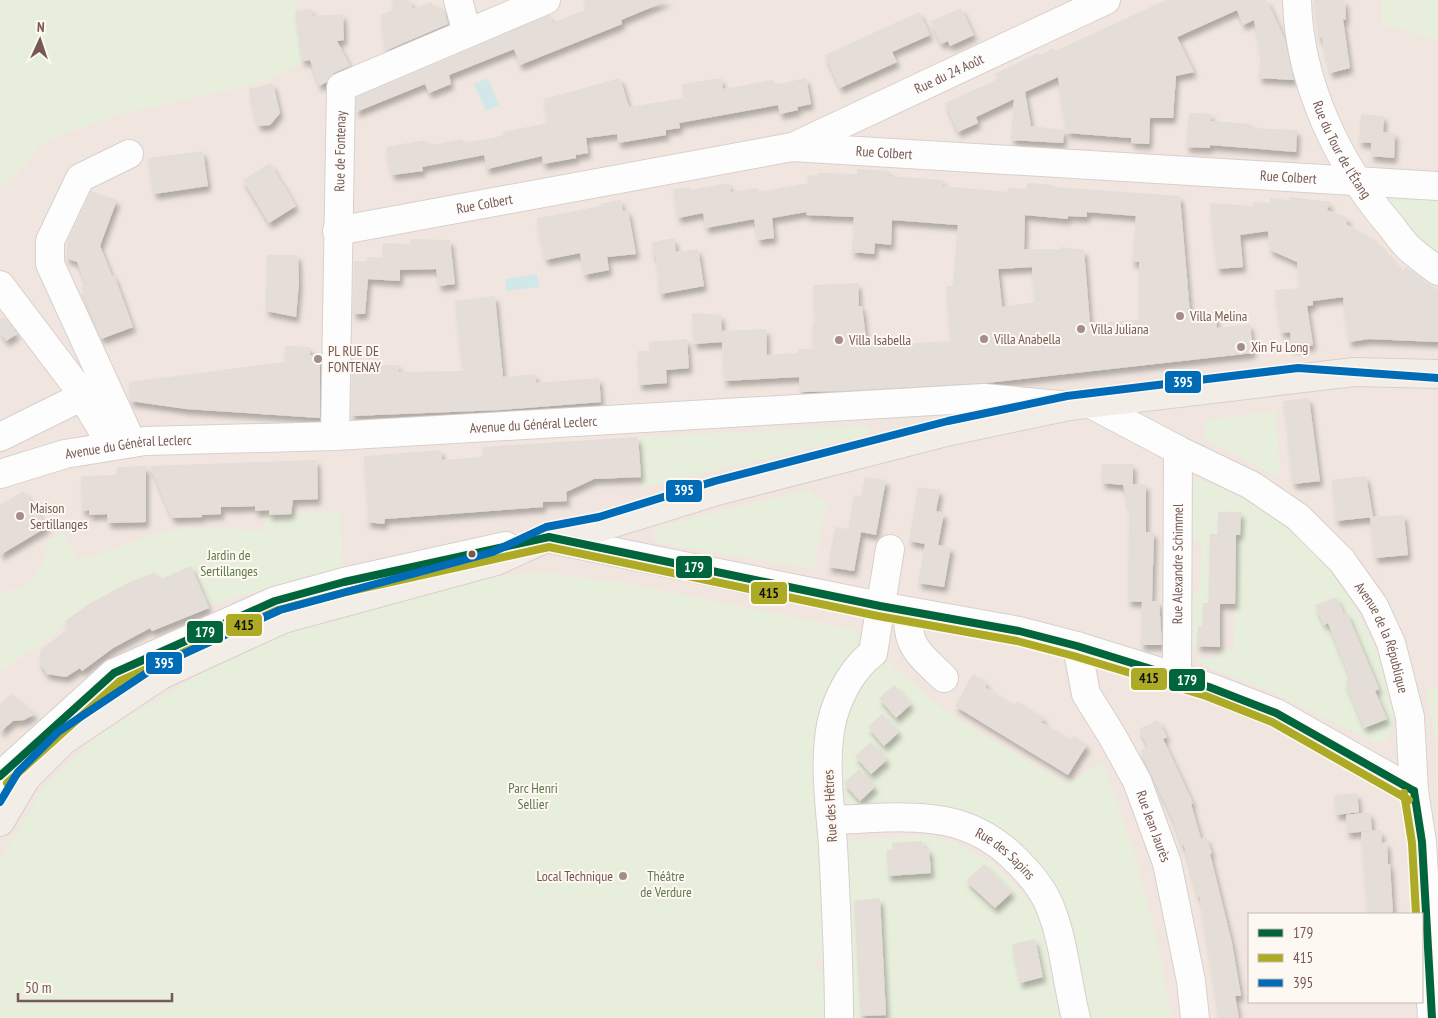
<svg xmlns="http://www.w3.org/2000/svg" width="1438" height="1018" viewBox="0 0 1438 1018" font-family="'PT Sans Narrow',sans-serif">
	<defs>
		<filter id="shadow"><feDropShadow dx="3" dy="5.5" stdDeviation="2.5" flood-color="#0004"/></filter>
	</defs>
	<rect width="100%" height="100%" fill="#f8f4f0"/>
	<path fill="#f0e6df" fill-rule="evenodd" d="M0 0H1438V1018H0ZM1249 914H1422V1002H1249Z"/>
	<g fill="#e8eedc">
		<polygon points="0,0 295,0 303,62 264,82 121,114 52,138 40,146 23,167 0,188"/>
		<polygon points="1382,0 1438,0 1438,40 1382,24"/>
		<polygon points="1388,195 1438,198 1438,260 1387,207"/>
		<polygon points="1276,411 1280,479 1239,456 1203,439 1206,420"/>
		<polygon points="870,426 870,434 642,488 638,437"/>
		<path d="M1198 479C1288 509 1361 589 1387 680 1393 700 1399 724 1386 741L1375 743 1270 691 1205 666 1195 658H1218L1220 649 1234 650 1236 535H1240L1241 513 1230 512V508L1225 509V512H1219L1218 534H1210L1209 603H1203V627H1198L1197 645H1189L1192 599 1199 591 1202 545 1191 538 1193 483Z"/>
		<polygon points="808,490 817,498 827,500 814,569 656,543 654,528"/>
		<path d="M340 510 343 567 213 604 206 600 192 566 159 580 155 572C132 581 71 607 61 629L0 672V593C32 589 45 570 48 540L61 531 78 559C108 554 134 539 163 532 195 525 230 529 263 531L269 515Z"/>
		<path d="M539 572 624 583 842 627 853 630 863 641C857 655 847 663 837 674 823 692 816 721 814 743L824 957 816 961 817 969 825 972 828 1018H0V860L46 784 99 735 202 673 298 623 478 578Z"/>
		<polygon points="885,660 948,713 1067,784 1103,763 1133,849 1157,939 1171,1018 1089,1018 1031,858 982,818 943,810 842,807 836,746 858,687"/>
		<polygon points="1426,689 1438,689 1438,827 1435,734"/>
		<polygon points="925,835 956,843 992,862 1034,906 1047,932 1068,1018 847,1018 841,841"/>
	</g>
	<g fill="#d2e8e8">
		<polygon points="488,78 499,105 486,111 474,84"/>
		<polygon points="537,274 539,287 507,291 505,279"/>
	</g>
	<g fill="#e5ddd7" fill-rule="evenodd" filter="url(#shadow)">
		<polygon points="391,0 410,0 413,9 431,2 433,9 441,7 444,10 448,24 385,51 381,15 395,9"/>
		<polygon points="583,0 669,0 621,20 622,24 520,65 514,49 449,75 451,84 429,93 425,84 356,112 356,97 550,15 552,23 587,9"/>
		<polygon points="1166,0 1267,0 1285,40 1294,80 1259,78 1260,60 1262,60 1254,20 1243,25 1237,10 1177,37 1194,72 1176,76 1173,118 1150,118 1149,144 1131,143 1131,138 1067,133 1058,77 1025,92 1031,126 1064,130 1063,143 1011,140 1014,99 976,117 978,123 958,132 945,103 998,79 995,74 1038,53 1040,55 1054,48 1055,51"/>
		<polygon points="1314,0 1345,0 1346,20 1343,19 1350,68 1330,73 1322,37 1319,38"/>
		<polygon points="961,8 974,35 950,46 948,41 941,44 931,21"/>
		<polygon points="312,9 313,16 343,14 344,40 337,41 350,66 334,73 327,82 319,86 310,60 302,61 295,11"/>
		<polygon points="919,12 930,35 892,52 897,62 840,88 825,55"/>
		<polygon points="620,78 629,107 684,98 682,84 721,78 723,89 773,80 774,85 806,78 811,104 797,107 798,110 780,114 778,105 679,123 680,128 666,130 666,135 618,143 617,134 586,138 588,153 576,155 576,158 543,164 542,156 487,169 484,155 422,167 423,171 392,175 386,147 425,140 427,146 462,139 463,143 497,137 503,134 503,132 548,123 544,99"/>
		<polygon points="273,83 280,113 270,125 258,126 249,89"/>
		<polygon points="1189,113 1211,114 1211,121 1251,124 1251,128 1297,130 1296,152 1210,145 1210,148 1186,147"/>
		<polygon points="1361,114 1384,116 1383,132 1395,133 1394,158 1371,156 1371,143 1359,142"/>
		<polygon points="203,151 208,186 154,194 148,158"/>
		<polygon points="270,163 296,206 269,223 243,180"/>
		<path d="M857 169 889 171V176L943 180 942 186 1007 192 1008 188 1027 189V183L1054 185V187L1180 196 1190 313 1215 312 1217 328 1250 324 1253 353 986 383 844 391 800 392 799 377 724 381 722 342 694 344 692 313 721 315 722 338V331L766 329 767 355 798 353V349H814L812 324H815L813 285 858 283 859 306H862L867 346 951 341 946 286H953L958 225 892 220 891 245 875 243 874 254 852 252 854 217 807 215 806 212 772 218 774 238 758 240 754 219 706 228 703 213 678 218 673 189 690 187V190L729 183 731 192 757 188 760 192 808 183 807 175 817 176V173L857 174ZM1087 212 1136 216 1132 262H1139V320L1090 323 1084 250 1060 247V249H1024L1025 215 1068 219V216L1087 217ZM1032 267 1035 302 1002 307 998 269Z"/>
		<polygon points="91,191 117,200 100,246 112,276 114,275 133,327 101,339 81,287 86,285 77,262 66,258 68,240"/>
		<polygon points="1290,197 1330,202 1327,210 1348,218 1346,224 1372,239 1402,272 1406,267 1438,291 1438,342 1369,339 1349,342 1343,297 1313,301 1313,305 1307,306 1313,345 1292,348 1290,332 1281,333 1275,290 1300,288 1297,262 1270,250 1268,231 1240,235 1243,267 1217,269 1210,203 1253,206 1253,202 1270,203 1270,198 1288,200"/>
		<polygon points="621,200 623,211 628,210 636,254 607,257 609,270 584,275 580,253 545,260 537,218 601,206 600,204"/>
		<polygon points="674,238 676,252 698,249 704,286 660,294 656,256 654,257 652,242"/>
		<polygon points="410,239 450,240 455,284 439,286 436,269 400,270 400,281 368,279 365,314 353,314 354,261 367,261 367,257 383,258 383,243 410,244"/>
		<polygon points="267,255 298,255 299,283 296,317 266,311"/>
		<polygon points="495,296 503,377 535,374 536,383 599,378 601,402 500,410 351,416 352,366 399,365 399,372 463,371 455,301"/>
		<polygon points="4,317 17,334 6,341 0,332 0,319"/>
		<polygon points="687,339 689,368 666,370 667,383 639,385 638,351 650,351 649,342"/>
		<polygon points="285,346 310,347 310,355 320,356 320,418 186,409 130,401 129,382 285,362"/>
		<polygon points="1309,398 1320,481 1293,484 1287,434 1289,434 1283,401"/>
		<polygon points="638,437 641,477 594,479 566,492 567,501 543,502 543,507 385,519 384,524 367,522 368,510 364,456 441,450 442,460 483,457 482,447"/>
		<polygon points="317,460 318,499 293,500 291,514 269,515 269,510 255,511 255,506 238,507 221,507 221,514 202,515 202,517 172,518 150,466"/>
		<polygon points="1102,464 1133,464 1133,484 1146,484 1146,532 1154,532 1152,601 1159,601 1162,645 1141,645 1142,602 1128,601 1129,508 1123,485 1102,483"/>
		<polygon points="146,466 146,522 108,523 107,514 89,515 89,510 82,511 81,476 117,475 117,467"/>
		<polygon points="1366,476 1373,517 1336,521 1332,480"/>
		<polygon points="865,477 886,480 876,535 861,532 854,571 828,567 835,527 848,529 854,495 861,497"/>
		<polygon points="918,487 940,490 936,511 944,513 938,545 951,547 944,587 918,583 925,544 909,541"/>
		<polygon points="24,491 47,527 0,555 0,505"/>
		<polygon points="1218,512 1241,512 1240,535 1236,535 1235,604 1220,604 1220,647 1197,646 1198,626 1203,627 1203,603 1209,603 1210,534 1218,534"/>
		<polygon points="1404,515 1408,555 1375,558 1370,517"/>
		<polygon points="191,566 209,608 152,631 150,628 113,648 82,671 80,668 66,677 47,674 39,662 41,649 69,628 65,621 89,604 128,583 155,572 159,580"/>
		<polygon points="1336,597 1344,614 1347,613 1379,689 1375,691 1387,719 1364,728 1345,681 1351,680 1328,623 1324,625 1315,605"/>
		<polygon points="973,674 987,683 985,687 1015,706 1017,701 1044,718 1041,722 1071,740 1074,736 1087,745 1068,775 955,706"/>
		<polygon points="894,685 911,704 896,718 879,698"/>
		<polygon points="11,694 35,714 24,720 13,721 0,732 0,704"/>
		<polygon points="882,714 899,732 884,746 868,727"/>
		<polygon points="1158,720 1167,737 1163,739 1193,803 1191,804 1201,839 1206,837 1212,853 1210,854 1232,943 1241,996 1235,996 1239,1018 1219,1018 1200,897 1198,897 1184,845 1182,846 1174,822 1140,750 1148,747 1139,729"/>
		<polygon points="871,742 887,760 871,774 855,756"/>
		<polygon points="859,769 875,787 860,801 844,783"/>
		<polygon points="1357,793 1359,812 1336,815 1334,795"/>
		<polygon points="1370,812 1372,831 1347,833 1346,815"/>
		<polygon points="1381,830 1382,843 1387,842 1388,864 1390,864 1393,914 1368,914 1361,832"/>
		<polygon points="922,841 924,849 929,848 931,873 888,876 887,850 893,850 892,843"/>
		<polygon points="984,864 1012,892 995,908 966,881"/>
		<polygon points="880,898 886,1015 861,1016 854,901"/>
		<polygon points="1035,939 1043,977 1020,983 1012,944"/>
	</g>
	<g fill="none" stroke-linecap="round" stroke-linejoin="round">
		<g stroke="#d7d0cc" stroke-width="30">
			<g id="minor">
				<polyline points="458,0 467,33"/>
				<path id="s1" d="M1297 0C1299 82 1338 165 1391 226 1397 234 1403 243 1411 250 1419 257 1429 264 1438 271"/>
				<path id="s2" d="M795 146 1106 0"/>
				<polyline points="129,154 80,178 50,241 50,264 132,443"/>
				<path id="s3" d="M337 231 792 147 1438 186"/>
				<polyline points="0,285 75,384 112,446"/>
				<path id="s4" d="M1091 404 1178 450 1251 485 1298 517 1342 561 1374 606 1391 643 1410 717 1414 791 1422 842 1432 1018"/>
				<path id="s5" d="M335 436 341 87 546 0"/>
				<polyline points="0,437 83,396"/>
				<path id="s6" d="M0 474 65 454 145 441 335 436 984 398 1060 405"/>
				<polyline points="546,538 880,606 1019,631 1077,646 1209,687 1276,713 1414,791"/>
				<path d="M909 612C905 646 921 656 944 678"/>
				<path id="s7" d="M1077 646 1086 694 1111 734 1137 781 1167 863 1191 981 1195 1018"/>
				<path id="s8" d="M1177 676 1178 450"/>
				<polyline points="0,776 114,673 275,601 344,582 506,546"/>
				<path id="s9" d="M831 820C904 818 964 805 1019 863 1030 874 1040 886 1047 900 1064 936 1066 980 1076 1018"/>
				<path d="M839 1018C839 961 836 903 833 846 830 806 822 752 834 713 841 691 854 667 873 653L890 549"/>
			</g>
		</g>
		<g stroke="#d9d0cc" stroke-width="30">
			<polyline id="major" points="0,822 26,778 64,740 161,675 283,619 496,561 549,537 601,527 717,491 950,431 1069,406 1354,372 1438,374"/>
		</g>
		<use href="#minor" stroke="#fefdfd" stroke-width="28"/>
		<use href="#major" stroke="#f3ede8" stroke-width="28"/>
		<g stroke="#fef8f3" stroke-width="11">
			<g id="bus-1">
				<polyline points="0,776 114,673 275,601 344,582 549,537 880,606 1019,631 1077,646 1209,687 1276,713 1414,791"/>
				<polyline points="1414,791 1422,842 1432,1018"/>
			</g>
		</g>
		<g stroke="#fef8f3" stroke-width="11">
			<g id="bus-2">
				<polyline points="7,783 120,681 278,610 346,592 549,547 878,616 1017,641 1074,656 1206,696 1272,722 1409,800"/>
				<polyline points="1404,793 1412,843 1416,914"/>
			</g>
		</g>
		<g stroke="#fef8f3" stroke-width="11">
			<polyline id="bus-3" points="0,802 18,772 58,732 157,666 280,610 493,552 546,527 599,517 715,481 948,421 1067,396 1298,368 1438,378"/>
		</g>
		<use href="#bus-1" stroke="#00643c" stroke-width="8"/>
		<use href="#bus-2" stroke="#adaa26" stroke-width="8"/>
		<use href="#bus-3" stroke="#006cb8" stroke-width="8"/>
	</g>
	<g fill="#a48f88" stroke="#fef8f3" stroke-width="2">
		<circle cx="1180" cy="316" r="5"/>
		<circle cx="1081" cy="329" r="5"/>
		<circle cx="984" cy="339" r="5"/>
		<circle cx="839" cy="340" r="5"/>
		<circle cx="1241" cy="347" r="5"/>
		<circle cx="318" cy="359" r="5"/>
		<circle cx="20" cy="516" r="5"/>
		<circle cx="623" cy="876" r="5"/>
	</g>
	<circle fill="#765950" stroke="#fef8f3" stroke-width="2" cx="472" cy="554" r="4.5"/>
	<g text-anchor="middle" stroke-width="4" stroke-linejoin="round" paint-order="stroke">
		<g font-size="14" fill="#765950" stroke="#fef8f3">
			<text dy="5" stroke="none"><textPath href="#s2" startOffset="170">Rue du 24 Août</textPath></text>
			<text dy="5" stroke="none"><textPath href="#s1" startOffset="158">Rue du Tour de l'Étang</textPath></text>
			<text dy="5" stroke="none"><textPath href="#s5" startOffset="285">Rue de Fontenay</textPath></text>
			<text dy="5" stroke="none"><textPath href="#s3" startOffset="555">Rue Colbert</textPath></text>
			<text dy="5" stroke="none"><textPath href="#s3" startOffset="960">Rue Colbert</textPath></text>
			<text dy="5" stroke="none"><textPath href="#s3" startOffset="150">Rue Colbert</textPath></text>
			<text dy="5" stroke="none"><textPath href="#s6" startOffset="538">Avenue du Général Leclerc</textPath></text>
			<text dy="5" stroke="none"><textPath href="#s6" startOffset="132">Avenue du Général Leclerc</textPath></text>
			<text dy="5" stroke="none"><textPath href="#s8" startOffset="112">Rue Alexandre Schimmel</textPath></text>
			<text dy="5" stroke="none"><textPath href="#s4" startOffset="386">Avenue de la République</textPath></text>
			<text transform="translate(830 806) rotate(-93)" y="5">Rue des Hêtres</text>
			<text dy="5" stroke="none"><textPath href="#s7" startOffset="198">Rue Jean Jaurès</textPath></text>
			<text dy="5" stroke="none"><textPath href="#s9" startOffset="184">Rue des Sapins</textPath></text>
		</g>
		<g font-size="14" fill="#765950" stroke="#fef8f3" text-anchor="start">
			<text x="1190" y="321">Villa Melina</text>
			<text x="1091" y="334">Villa Juliana</text>
			<text x="994" y="344">Villa Anabella</text>
			<text x="849" y="345">Villa Isabella</text>
			<text x="1251" y="352">Xin Fu Long</text>
			<text x="328" y="356">PL RUE DE<tspan x="328" dy="16">FONTENAY</tspan></text>
			<text x="30" y="513">Maison<tspan x="30" dy="16">Sertillanges</tspan></text>
			<text x="613" y="881" text-anchor="end">Local Technique</text>
		</g>
		<g font-size="14" fill="#5e7a49" stroke="#fef8f3">
			<text x="229" y="560">Jardin de<tspan x="229" dy="16">Sertillanges</tspan></text>
			<text x="533" y="793">Parc Henri<tspan x="533" dy="16">Sellier</tspan></text>
			<text x="666" y="881">Théâtre<tspan x="666" dy="16">de Verdure</tspan></text>
		</g>
	</g>
	<g stroke="#fef8f3" stroke-width="2">
		<rect x="1164" y="370" width="38" height="24" rx="5" fill="#006cb8"/>
		<rect x="665" y="479" width="38" height="24" rx="5" fill="#006cb8"/>
		<rect x="675" y="555" width="38" height="24" rx="5" fill="#00643c"/>
		<rect x="750" y="581" width="38" height="24" rx="5" fill="#adaa26"/>
		<rect x="225" y="613" width="38" height="24" rx="5" fill="#adaa26"/>
		<rect x="186" y="620" width="38" height="24" rx="5" fill="#00643c"/>
		<rect x="145" y="651" width="38" height="24" rx="5" fill="#006cb8"/>
		<rect x="1130" y="667" width="38" height="24" rx="5" fill="#adaa26"/>
		<rect x="1168" y="668" width="38" height="24" rx="5" fill="#00643c"/>
	</g>
	<g font-size="14" text-anchor="middle" font-weight="bold" fill="#fff">
		<text x="1183" y="387">395</text>
		<text x="684" y="495">395</text>
		<text x="694" y="572">179</text>
		<text x="205" y="637">179</text>
		<text x="164" y="668">395</text>
		<text x="1187" y="685">179</text>
	</g>
	<g font-size="14" text-anchor="middle" font-weight="bold" fill="#111">
		<text x="769" y="598">415</text>
		<text x="244" y="630">415</text>
		<text x="1149" y="683">415</text>
	</g>
	<rect x="1248" y="913" width="175" height="90" fill="#fef8f3" stroke="#c8b8b2"/>
	<rect x="1258" y="929" width="25" height="8" fill="#00643c" stroke="#c8b8b2"/>
	<text x="1293" y="938" font-size="15" fill="#765950">179</text>
	<rect x="1258" y="954" width="25" height="8" fill="#adaa26" stroke="#c8b8b2"/>
	<text x="1293" y="963" font-size="15" fill="#765950">415</text>
	<rect x="1258" y="979" width="25" height="8" fill="#006cb8" stroke="#c8b8b2"/>
	<text x="1293" y="988" font-size="15" fill="#765950">395</text>
	<g transform="translate(40 40) rotate(3)" stroke="#fef8f3" stroke-width="4" paint-order="stroke">
	<path d="M0-4L9 19L0 12L-9 19Z" fill="#765950"/>
	<text y="-8" font-size="14" font-weight="bold" text-anchor="middle" fill="#765950">N</text>
	</g>
	<path d="M18 993v8h154v-8" fill="none" stroke="#765950" stroke-width="2.5"/>
	<text x="25" y="993" font-size="15" fill="#765950" stroke="#fef8f3" stroke-width="4" paint-order="stroke">50 m</text>
</svg>
